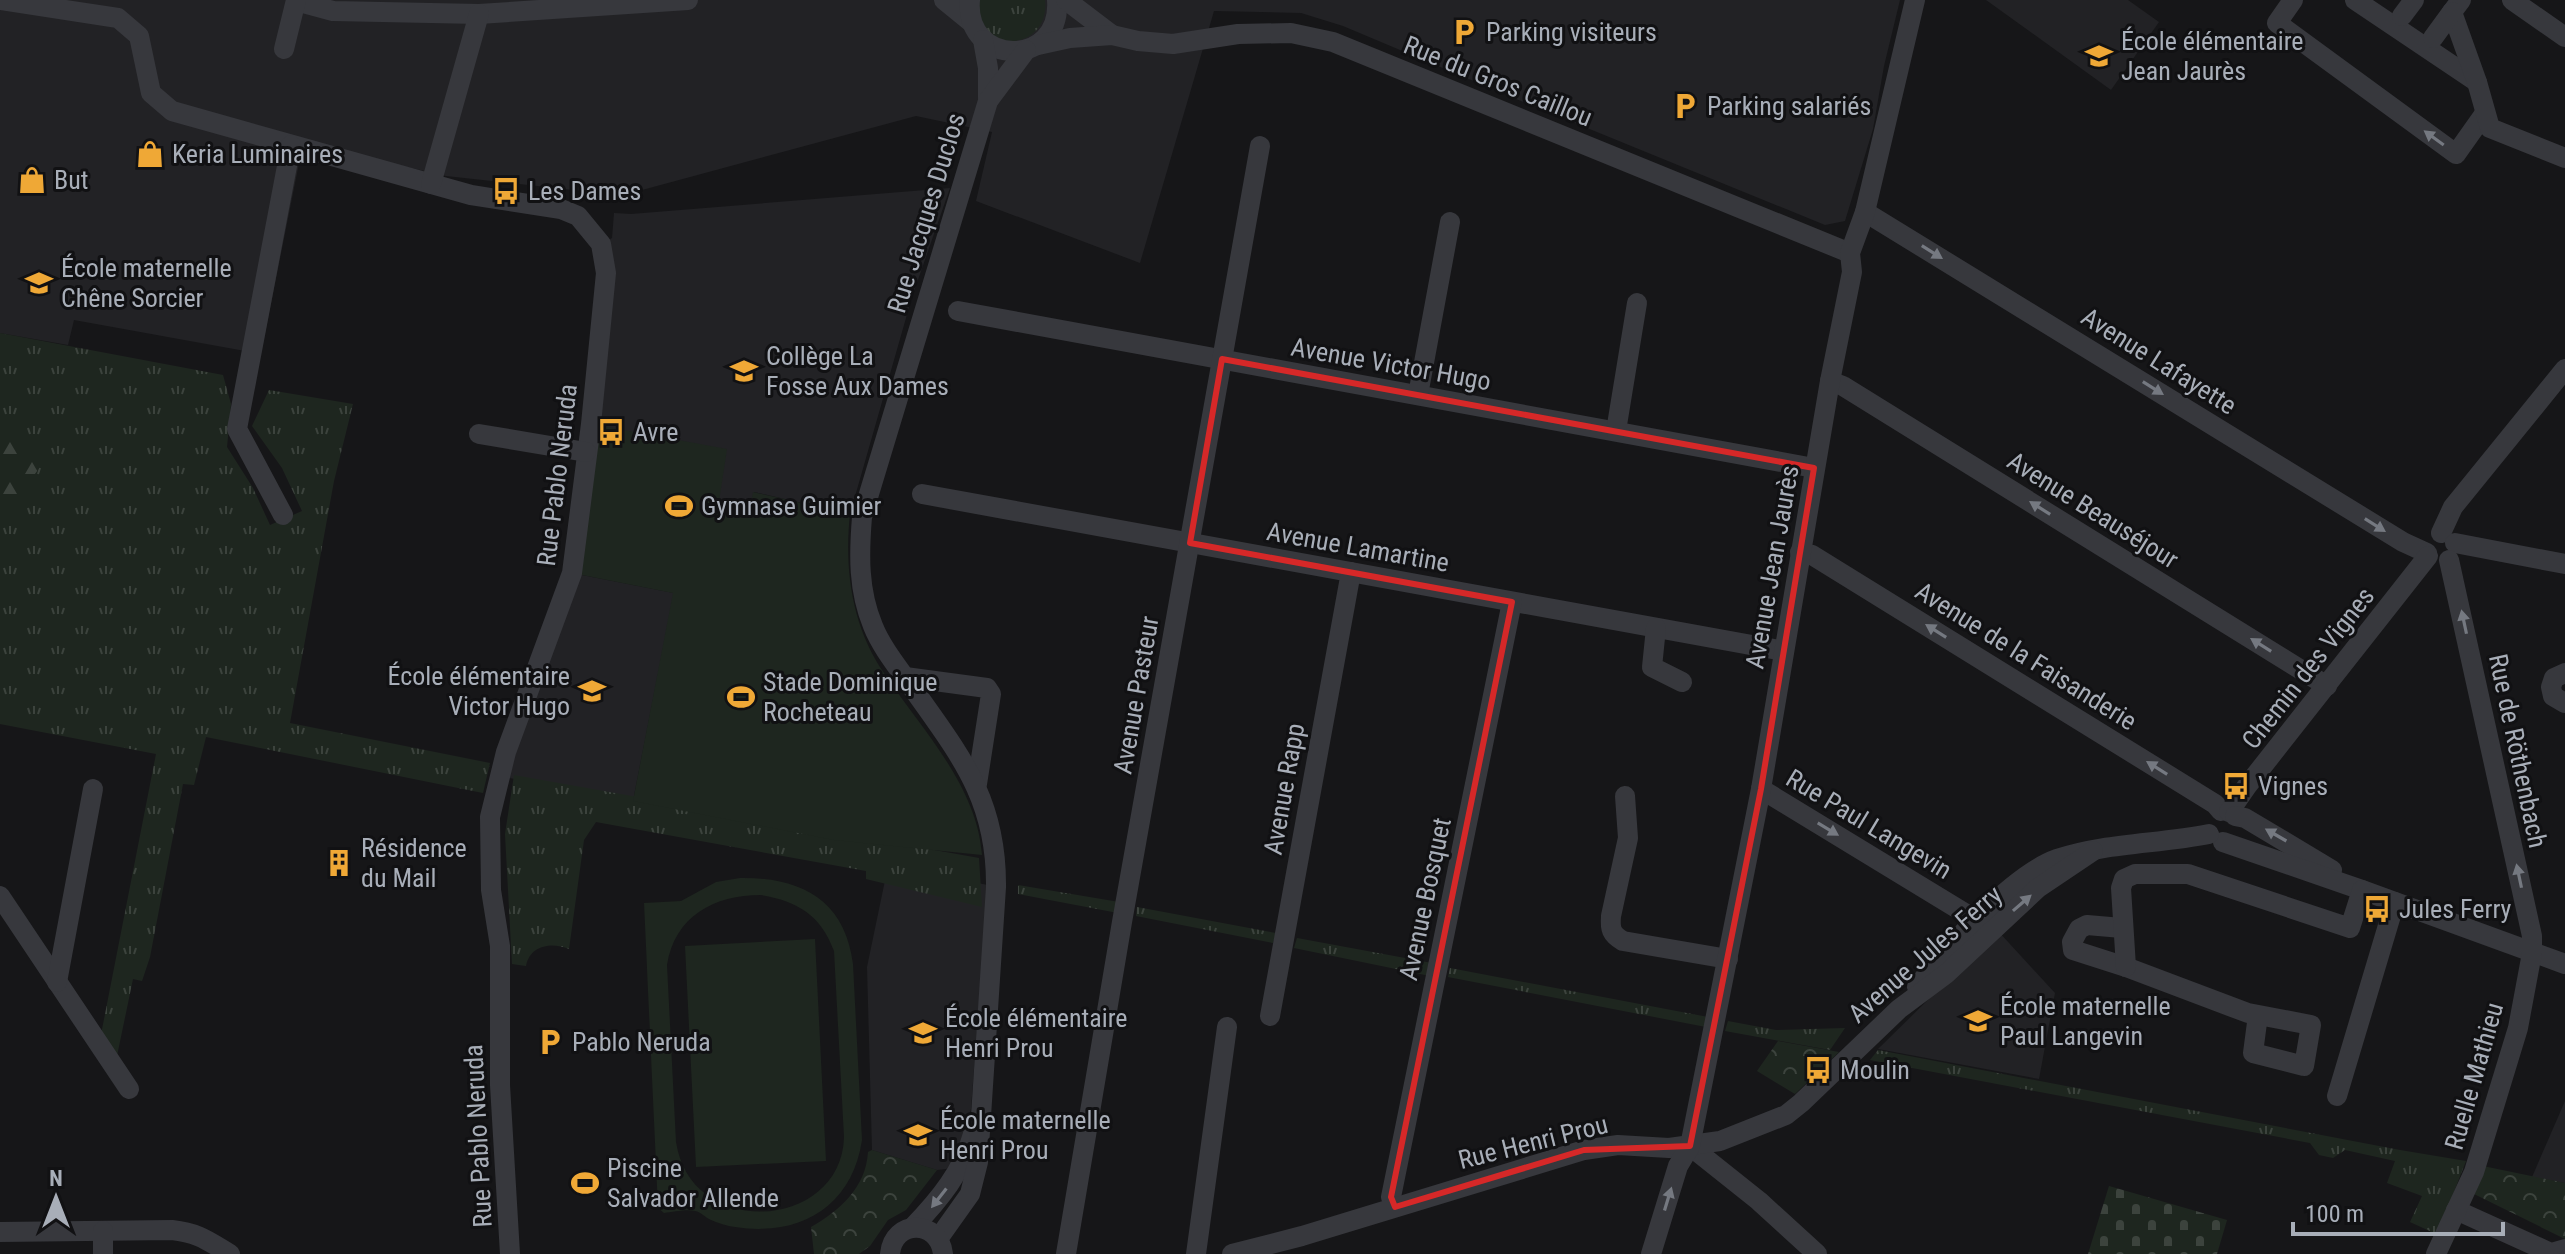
<svg xmlns="http://www.w3.org/2000/svg" width="2565" height="1254" viewBox="0 0 2565 1254" font-family="'Roboto Condensed',sans-serif">
	<defs>
		<pattern id="grass-tufts" width="24" height="20" patternUnits="userSpaceOnUse" patternTransform="scale(2)"><rect width="24" height="20" fill="#1e261f"/><path d="M3 7l-1-3M5 7V3M7 7l1-3M15 17l-1-3M17 17v-4M19 17l1-3" fill="none" stroke="#3c433d"/></pattern>
		<pattern id="forest-firs" width="22" height="20" patternUnits="userSpaceOnUse" patternTransform="scale(2)"><rect width="22" height="20" fill="#1e261f"/><path d="M5 1l3.5 6h-7zM16 11l3.5 6h-7z" fill="#3c433d"/></pattern>
		<pattern id="cemetery-stones" width="16" height="16" patternUnits="userSpaceOnUse" patternTransform="scale(2)"><rect width="16" height="16" fill="#1e261f"/><path d="M2 7V4a2 2 0 0 1 4 0v3zM10 15v-3a2 2 0 0 1 4 0v3z" fill="#3c433d"/></pattern>
		<pattern id="park-crowns" width="20" height="18" patternUnits="userSpaceOnUse" patternTransform="scale(2)"><rect width="20" height="18" fill="#1e261f"/><path d="M2 6a3 3 0 1 1 6 0M12 15a3 3 0 1 1 6 0" fill="none" stroke="#3c433d"/></pattern>
	</defs>
	<rect width="100%" height="100%" fill="#161618"/>
	<g fill="#222225">
		<polygon points="0,0 1900,0 1884,66 1873,129 1845,221 1825,225 1516,99 1508,91 1504,82 1487,74 1476,82 1343,26 1301,13 1214,11 1140,263 976,201 992,132 916,116 631,193 592,192 446,176 303,143 261,354 74,320 68,345 0,333"/>
		<polygon points="1986,0 2128,0 2159,22 2111,90"/>
		<polygon points="950,188 912,297 850,514 754,492 749,513 717,508 591,424 601,244 612,238 614,213 631,214"/>
		<polygon points="572,573 674,593 633,801 498,776"/>
		<polygon points="888,866 988,885 971,1109 961,1147 951,1166 946,1169 937,1170 872,1150 867,967"/>
		<polygon points="1998,931 2055,993 2039,1079 1878,1049"/>
		<polygon points="2565,1101 2565,1183 2532,1177"/>
	</g>
	<g fill="url(#grass-tufts)">
		<path d="M979 0H1045C1050 46 992 55 980 19 978 14 979 5 979 0Z"/>
		<polygon points="0,333 223,375 231,404 227,447 253,488 270,525 302,511 282,468 252,426 269,390 353,404 334,481 290,723 490,763 483,793 206,737 194,785 183,784 150,957 142,981 133,979 113,1075 97,1055 156,754 0,724"/>
		<path d="M514 775 979 858 982 907 866 879V871L596 822 584 840 569 949C552 942 530 945 526 966L512 964 505 834Z"/>
		<polygon points="1018,885 1119,902 1118,913 1018,894"/>
		<polygon points="1137,907 1276,933 1273,943 1136,916"/>
		<polygon points="1297,938 1432,963 1430,976 1294,948"/>
		<polygon points="1450,968 1708,1017 1706,1027 1448,977"/>
		<polygon points="1728,1021 1776,1030 1845,1028 1830,1050 1725,1031"/>
		<polygon points="1878,1050 2400,1150 2466,1161 2439,1230 2434,1233 2410,1222 2422,1196 2387,1183 2395,1161 2345,1150 2333,1158 2319,1155 2310,1143 1870,1060"/>
	</g>
	<polygon fill="url(#forest-firs)" points="0,434 26,443 44,461 28,484 20,506 12,519 0,519"/>
	<polygon fill="url(#cemetery-stones)" points="2109,1186 2227,1220 2217,1254 2088,1254"/>
	<g fill="url(#park-crowns)">
		<polygon points="1778,1041 1839,1052 1795,1094 1757,1071"/>
		<path d="M872 1150 937 1170 906 1210 888 1220 870 1246 859 1254H814L811 1227C839 1211 866 1188 868 1152Z"/>
		<polygon points="2478,1165 2565,1183 2565,1239 2472,1193"/>
	</g>
	<g fill="#1e261f" fill-rule="evenodd">
		<path d="M591 424 727 449 718 508 749 513 753 492 850 514C844 569 852 627 884 673 921 729 977 785 982 855L834 840 633 801 673 593 572 573Z"/>
		<path d="M740 878C801 877 845 900 853 964L862 1140C852 1207 800 1237 735 1227 727 1226 718 1223 711 1220 706 1218 701 1212 695 1211 687 1209 673 1212 664 1213L658 1208 644 903 681 901 716 882ZM761 895C797 901 821 915 834 951L844 1137C842 1230 691 1241 676 1142L667 965C675 916 714 895 761 895Z"/>
		<polygon points="815,939 826,1161 696,1167 685,946"/>
	</g>
	<g fill="none" stroke-linecap="round" stroke-linejoin="round">
		<g stroke="#37383d" stroke-width="20">
			<polyline points="0,0 118,18 139,36 151,93 172,111 471,195 561,209 578,216 601,244 606,273 591,424 572,573 506,752 490,817 491,890 500,946 500,1085 510,1254"/>
			<polyline points="944,0 971,22"/>
			<path d="M970 0C964 67 1062 69 1057 0"/>
			<polyline points="1066,0 1112,35"/>
			<polyline points="2293,0 2277,23 2456,154 2485,113"/>
			<polyline points="2355,0 2477,82"/>
			<polyline points="2461,0 2452,12 2477,82 2490,128 2565,158"/>
			<polyline points="2512,0 2565,37"/>
			<polyline points="296,1 333,11 479,14 688,0"/>
			<polyline points="2402,16 2414,0"/>
			<polyline points="2433,38 2452,12"/>
			<polyline points="983,40 988,68 988,101"/>
			<polyline points="1038,45 1070,38 1112,35 1138,41 1173,44 1238,34 1291,33 1333,42 1850,253"/>
			<polyline points="284,49 296,0"/>
			<polyline points="431,184 479,14"/>
			<polyline points="1865,212 2403,542 2427,553"/>
			<polyline points="958,311 1814,468"/>
			<polyline points="1830,381 1843,386 2327,686"/>
			<polyline points="1418,395 1450,222"/>
			<polyline points="1616,431 1637,303"/>
			<polyline points="479,434 586,452"/>
			<polyline points="922,494 1784,651"/>
			<polyline points="283,515 237,429 291,145"/>
			<polyline points="2441,533 2453,507 2565,369"/>
			<polyline points="2455,543 2565,564"/>
			<polyline points="1800,552 1812,555 2215,804 2221,811"/>
			<polyline points="1656,628 1652,667 1682,682"/>
			<polyline points="2565,673 2554,678 2551,687 2553,696 2565,703"/>
			<polyline points="905,677 987,688 991,694 977,784"/>
			<polyline points="1761,789 1986,926"/>
			<path d="M1625 796 1628 838 1611 916C1610 929 1611 934 1623 941L1728 959"/>
			<polyline points="2229,812 2247,786 2428,556"/>
			<polyline points="2235,816 2245,818 2332,870"/>
			<polyline points="2223,842 2362,890 2565,964"/>
			<polyline points="0,896 129,1089"/>
			<polyline points="2122,928 2087,925 2079,929 2072,942 2073,950 2126,967 2248,1013 2311,1025 2304,1066 2253,1053 2258,1015"/>
			<polyline points="2126,967 2121,888 2124,879 2135,874 2188,874 2350,928 2362,890"/>
			<polyline points="57,982 93,789"/>
			<path d="M1917 987C1946 949 2012 875 2057 859 2105 843 2159 844 2209 834"/>
			<polyline points="1270,1016 1351,572"/>
			<polyline points="2337,1096 2395,902"/>
			<polyline points="1690,1146 1759,1201 1817,1254"/>
			<polyline points="1395,1207 1391,1197 1512,602"/>
			<polyline points="2456,1210 2551,1253 2565,1249"/>
			<path d="M913 1227C939 1200 963 1171 973 1134"/>
			<path d="M0 1232 172 1230C199 1233 208 1241 230 1254"/>
			<path d="M938 1239 970 1194 978 1162 996 887C997 797 958 753 909 683 896 665 881 646 873 626 858 590 859 554 862 517L988 101 1026 50"/>
			<polyline points="103,1254 103,1231"/>
			<path d="M890 1254C893 1219 939 1219 943 1254"/>
			<polyline points="1066,1254 1122,922 1260,146"/>
			<polyline points="1196,1254 1227,1027"/>
			<polyline points="1232,1254 1302,1236 1584,1150 1618,1145 1669,1148 1720,1141 1786,1115 1801,1103 1899,1009 1946,974 2038,888 2093,851"/>
			<polyline points="1651,1254 1678,1166 1690,1146 1761,789 1830,381 1852,272 1850,253 1865,212 1915,0"/>
			<polyline points="2436,1254 2474,1172 2518,1028 2532,953 2532,936 2449,560"/>
		</g>
	</g>
	<defs><path id="oneway-solid" d="M-6-.8H1V-3.2L6.5 0L1 3.2V.8H-6Z" transform="scale(2)"/></defs>
	<g fill="#757981">
		<use href="#oneway-solid" transform="translate(2434 138) rotate(-144)"/>
		<use href="#oneway-solid" transform="translate(1932 252) rotate(32)"/>
		<use href="#oneway-solid" transform="translate(2153 388) rotate(32)"/>
		<use href="#oneway-solid" transform="translate(2040 508) rotate(-148)"/>
		<use href="#oneway-solid" transform="translate(2375 525) rotate(32)"/>
		<use href="#oneway-solid" transform="translate(2464 622) rotate(-102)"/>
		<use href="#oneway-solid" transform="translate(1936 631) rotate(-148)"/>
		<use href="#oneway-solid" transform="translate(2261 645) rotate(-148)"/>
		<use href="#oneway-solid" transform="translate(2157 768) rotate(-148)"/>
		<use href="#oneway-solid" transform="translate(1828 829) rotate(31)"/>
		<use href="#oneway-solid" transform="translate(2276 835) rotate(-150)"/>
		<use href="#oneway-solid" transform="translate(2519 876) rotate(-102)"/>
		<use href="#oneway-solid" transform="translate(2022 903) rotate(-41)"/>
		<use href="#oneway-solid" transform="translate(939 1198) rotate(128)"/>
		<use href="#oneway-solid" transform="translate(1668 1199) rotate(-73)"/>
	</g>
	<path fill="none" stroke="#d62828" stroke-width="6" stroke-linejoin="round" d="M1222 359 1814 468 1761 789 1690 1146 1584 1150 1395 1207 1391 1197 1512 602 1190 543Z"/>
	<defs>
		<g id="parking-bare" transform="scale(2.16)"><path d="M-3.5-5.5H1a3.5 3.5 0 0 1 0 7H-1V5.5H-3.5ZM-1-3.4V-.6H.8a1.4 1.4 0 0 0 0-2.8Z" fill="#efa836" stroke="#111113" stroke-width="2.5" paint-order="stroke"/></g>
		<g id="school-bare" transform="scale(2.16)"><path d="M0-5L7-2L0 1L-7-2ZM-4 1L0 2.5L4 1V4Q0 6-4 4Z" fill="#efa836" stroke="#111113" stroke-width="2.5" paint-order="stroke"/></g>
		<g id="shop-bare" transform="scale(2.16)"><path d="M-5-2.5h2.3a2.7 3.5 0 0 1 5.4 0H5L5.5 6h-11ZM-1.5-2.5h3a1.5 2.3 0 0 0-3 0Z" fill="#efa836" stroke="#111113" stroke-width="2.5" paint-order="stroke"/></g>
		<g id="bus-bare" transform="scale(2.16)"><path d="M-5-6H5V4H4V6H2V4H-2V6H-4V4H-5ZM-3.5-4V0h7V-4ZM-3.5 1.2v1.5H-2V1.2ZM2 1.2v1.5H3.5V1.2Z" fill="#efa836" stroke="#111113" stroke-width="2.5" paint-order="stroke"/></g>
		<g id="stadium-bare" transform="scale(2.16)"><path d="M0-5a6.5 5 0 1 0 0 10a6.5 5 0 1 0 0-10ZM-3.5-1.8h7v3.6h-7Z" fill="#efa836" stroke="#111113" stroke-width="2.5" paint-order="stroke"/></g>
		<g id="building-bare" transform="scale(2.16)"><path d="M-4-6H4V6H1V3H-1V6H-4ZM-2.5-4.3h1.7v1.8h-1.7ZM.8-4.3h1.7v1.8H.8ZM-2.5-1h1.7V.8h-1.7ZM.8-1h1.7V.8H.8Z" fill="#efa836" stroke="#111113" stroke-width="2.5" paint-order="stroke"/></g>
	</defs>
	<g fill-rule="evenodd">
		<use href="#parking-bare" x="1464" y="32"/>
		<use href="#school-bare" x="2099" y="56"/>
		<use href="#parking-bare" x="1685" y="106"/>
		<use href="#shop-bare" x="150" y="154"/>
		<use href="#shop-bare" x="32" y="180"/>
		<use href="#bus-bare" x="506" y="191"/>
		<use href="#school-bare" x="39" y="283"/>
		<use href="#school-bare" x="744" y="371"/>
		<use href="#bus-bare" x="611" y="432"/>
		<use href="#stadium-bare" x="679" y="506"/>
		<use href="#school-bare" x="592" y="691"/>
		<use href="#stadium-bare" x="741" y="697"/>
		<use href="#bus-bare" x="2236" y="786"/>
		<use href="#building-bare" x="339" y="863"/>
		<use href="#bus-bare" x="2377" y="909"/>
		<use href="#school-bare" x="1978" y="1021"/>
		<use href="#school-bare" x="923" y="1033"/>
		<use href="#parking-bare" x="550" y="1042"/>
		<use href="#bus-bare" x="1818" y="1070"/>
		<use href="#school-bare" x="918" y="1135"/>
		<use href="#stadium-bare" x="585" y="1183"/>
	</g>
	<g text-anchor="middle" stroke-width="6" stroke-linejoin="round" paint-order="stroke">
		<g font-size="26" fill="#a8aeb8" stroke="#111113" text-anchor="start">
			<text x="1486" y="41">Parking visiteurs</text>
			<text x="2121" y="50">École élémentaire<tspan x="2121" dy="30">Jean Jaurès</tspan></text>
			<text x="1707" y="115">Parking salariés</text>
			<text x="172" y="163">Keria Luminaires</text>
			<text x="54" y="189">But</text>
			<text x="528" y="200">Les Dames</text>
			<text x="61" y="277">École maternelle<tspan x="61" dy="30">Chêne Sorcier</tspan></text>
			<text x="766" y="365">Collège La<tspan x="766" dy="30">Fosse Aux Dames</tspan></text>
			<text x="633" y="441">Avre</text>
			<text x="701" y="515">Gymnase Guimier</text>
			<text x="570" y="685" text-anchor="end">École élémentaire<tspan x="570" dy="30">Victor Hugo</tspan></text>
			<text x="763" y="691">Stade Dominique<tspan x="763" dy="30">Rocheteau</tspan></text>
			<text x="2258" y="795">Vignes</text>
			<text x="361" y="857">Résidence<tspan x="361" dy="30">du Mail</tspan></text>
			<text x="2399" y="918">Jules Ferry</text>
			<text x="2000" y="1015">École maternelle<tspan x="2000" dy="30">Paul Langevin</tspan></text>
			<text x="945" y="1027">École élémentaire<tspan x="945" dy="30">Henri Prou</tspan></text>
			<text x="572" y="1051">Pablo Neruda</text>
			<text x="1840" y="1079">Moulin</text>
			<text x="940" y="1129">École maternelle<tspan x="940" dy="30">Henri Prou</tspan></text>
			<text x="607" y="1177">Piscine<tspan x="607" dy="30">Salvador Allende</tspan></text>
		</g>
		<g font-size="26" fill="#a8aeb8" stroke="#111113">
			<text transform="translate(1498 81) rotate(22)" y="9">Rue du Gros Caillou</text>
			<text transform="translate(926 213) rotate(-73)" y="9">Rue Jacques Duclos</text>
			<text transform="translate(2159 361) rotate(32)" y="9">Avenue Lafayette</text>
			<text transform="translate(1391 364) rotate(10)" y="9">Avenue Victor Hugo</text>
			<text transform="translate(557 475) rotate(-83)" y="9">Rue Pablo Neruda</text>
			<text transform="translate(2093 510) rotate(32)" y="9">Avenue Beauséjour</text>
			<text transform="translate(1358 547) rotate(10)" y="9">Avenue Lamartine</text>
			<text transform="translate(1772 567) rotate(-80)" y="9">Avenue Jean Jaurès</text>
			<text transform="translate(2026 656) rotate(32)" y="9">Avenue de la Faisanderie</text>
			<text transform="translate(2308 668) rotate(-52)" y="9">Chemin des Vignes</text>
			<text transform="translate(1136 695) rotate(-80)" y="9">Avenue Pasteur</text>
			<text transform="translate(2518 751) rotate(78)" y="9">Rue de Röthenbach</text>
			<text transform="translate(1284 789) rotate(-80)" y="9">Avenue Rapp</text>
			<text transform="translate(1869 824) rotate(31)" y="9">Rue Paul Langevin</text>
			<text transform="translate(1425 899) rotate(-78)" y="9">Avenue Bosquet</text>
			<text transform="translate(1925 954) rotate(-41)" y="9">Avenue Jules Ferry</text>
			<text transform="translate(2474 1076) rotate(-74)" y="9">Ruelle Mathieu</text>
			<text transform="translate(478 1136) rotate(-93)" y="9">Rue Pablo Neruda</text>
			<text transform="translate(1533 1142) rotate(-14)" y="9">Rue Henri Prou</text>
		</g>
	</g>
	<g transform="translate(56 1198)" stroke="#111113" stroke-width="6" paint-order="stroke">
	<path d="M0-6L14 30L0 20L-14 30Z" fill="#a8aeb8"/>
	<text y="-12" font-size="22" font-weight="bold" text-anchor="middle" fill="#a8aeb8">N</text>
	</g>
	<path d="M2293 1222v12h210v-12" fill="none" stroke="#a8aeb8" stroke-width="4"/>
	<text x="2305" y="1222" font-size="24" fill="#a8aeb8" stroke="#111113" stroke-width="6" paint-order="stroke">100 m</text>
</svg>
